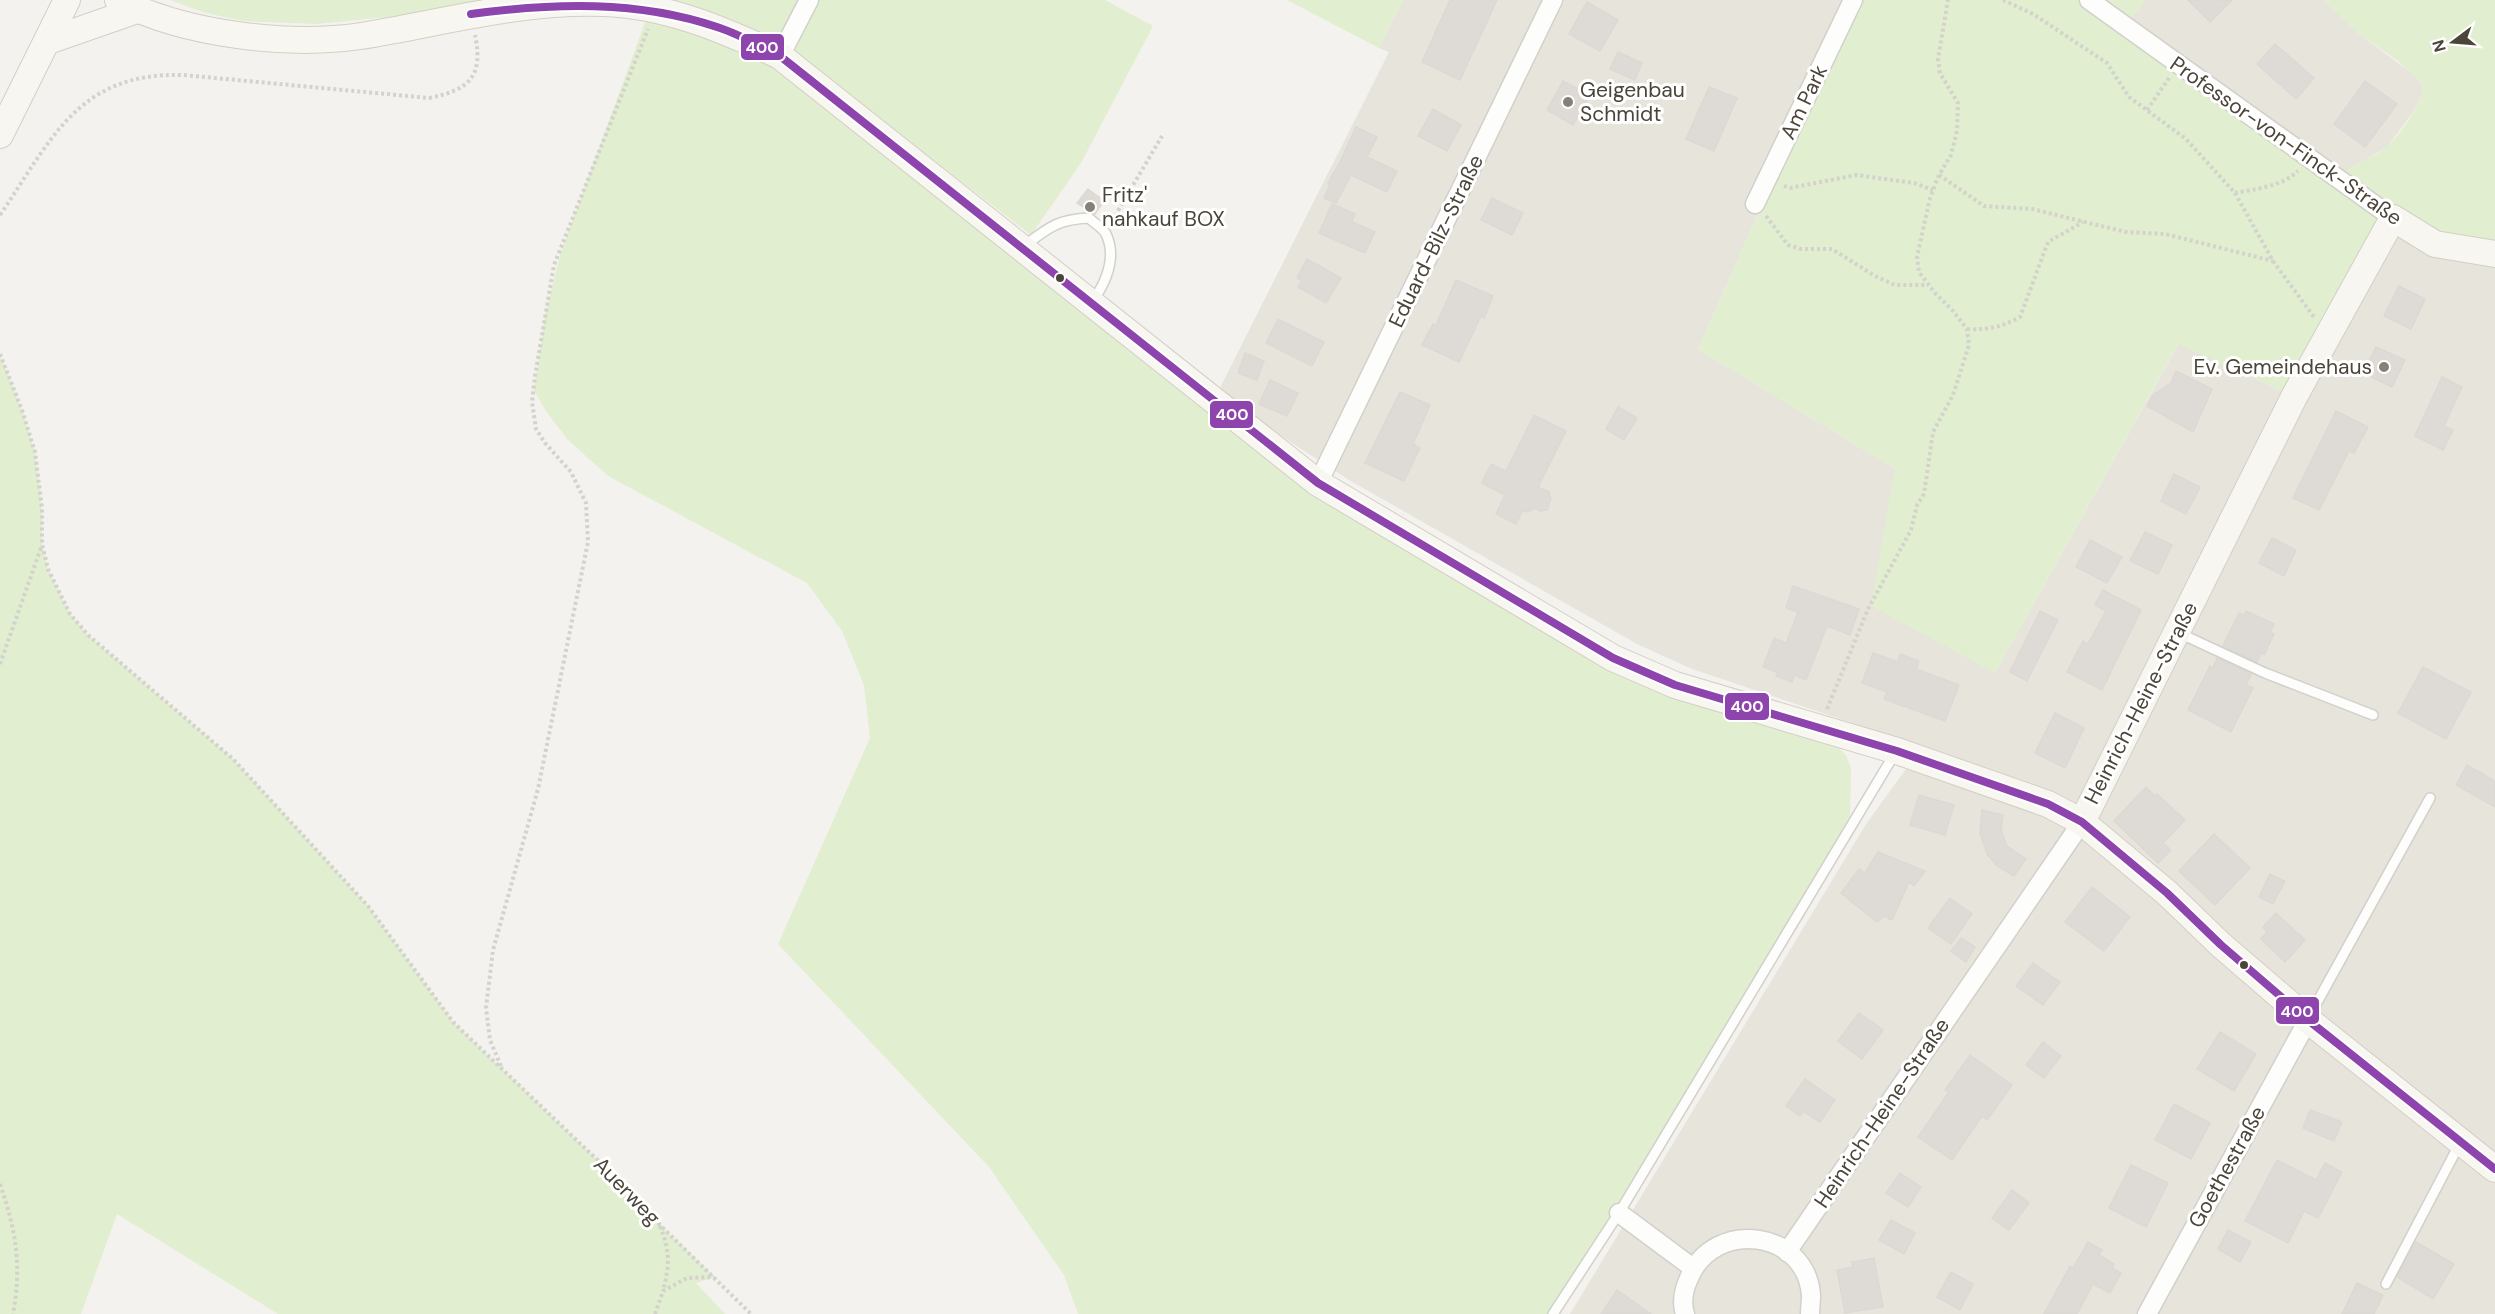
<svg xmlns="http://www.w3.org/2000/svg" width="2495" height="1314" viewBox="0 0 2495 1314" font-family="'DM Sans',sans-serif">
	<rect width="100%" height="100%" fill="#f4f2ee"/>
	<g fill="#e7e4dc">
		<polygon points="1403,0 1853,0 1698,349 1895,469 1995,673 2179,343 2294,397 2393,218 2495,254 2495,1314 1570,1314 1866,824 1906,769 1918,745 1692,669 1637,644 1349,480 1249,415 1219,390 1389,52 1379,48"/>
		<polygon points="2144,0 2324,0 2359,34 2413,74 2422,84 2423,93 2412,114 2387,147 2340,175 2129,19 2140,8"/>
	</g>
	<g fill="#e1eecf">
		<polygon points="170,0 501,0 419,14 316,24 243,21 206,13"/>
		<polygon points="660,0 1105,0 1153,26 1081,163 1031,235 779,42 736,21"/>
		<polygon points="1287,0 1403,0 1379,48"/>
		<path d="M1853 0H2144L2141 8 2129 19 2340 174C2352 165 2364 161 2377 154 2395 144 2424 104 2422 84L2398 61 2359 34 2324 0H2495V254L2393 218 2294 397 2178 344 1995 673 1871 606 1895 469 1698 349Z"/>
		<polygon points="647,17 703,32 779,69 1300,480 1527,613 1836,746 1846,755 1851,768 1850,816 1826,859 1554,1314 1078,1314 1064,1275 989,1167 778,944 870,738 864,685 842,631 807,583 608,476 568,440 548,414 534,391 545,315 561,252"/>
		<polygon points="0,354 22,410 35,452 42,509 42,544 48,569 70,614 88,635 233,759 368,906 453,1022 590,1153 644,1202 660,1225 715,1277 696,1283 725,1314 278,1314 117,1214 81,1314 0,1314"/>
	</g>
	<g fill="#dedbd6" stroke="#dcd9d4" stroke-width="1.5">
		<polygon points="1450,0 1497,0 1460,80 1422,62"/>
		<polygon points="2188,0 2232,0 2210,22"/>
		<polygon points="1587,2 1618,20 1600,51 1569,34"/>
		<polygon points="2275,44 2314,78 2296,99 2257,64"/>
		<polygon points="1618,52 1642,63 1635,80 1610,69"/>
		<polygon points="1563,81 1590,95 1573,125 1547,110"/>
		<polygon points="2365,81 2397,104 2365,147 2334,124"/>
		<polygon points="1709,87 1737,98 1714,151 1686,139"/>
		<polygon points="1433,109 1461,125 1447,151 1418,136"/>
		<polygon points="1356,127 1377,137 1367,157 1397,171 1387,192 1351,175 1336,203 1324,198 1330,184 1328,183 1339,164"/>
		<polygon points="1088,189 1104,201 1095,214 1077,203"/>
		<polygon points="1492,198 1523,213 1512,235 1481,220"/>
		<polygon points="1332,204 1355,214 1352,222 1375,232 1365,253 1319,233"/>
		<polygon points="1307,259 1341,278 1326,303 1298,287 1302,281 1297,278"/>
		<polygon points="1456,280 1493,296 1484,318 1481,316 1459,362 1422,345 1433,324 1436,325"/>
		<polygon points="2399,286 2425,299 2411,329 2384,316"/>
		<polygon points="1278,319 1324,342 1312,366 1266,343"/>
		<polygon points="2376,347 2405,360 2392,387 2363,373"/>
		<polygon points="1245,353 1264,361 1257,380 1238,373"/>
		<polygon points="2176,371 2212,389 2193,432 2147,406 2153,395 2171,383"/>
		<polygon points="2442,377 2462,387 2444,426 2453,430 2443,450 2415,436"/>
		<polygon points="1270,380 1298,393 1287,416 1259,404"/>
		<polygon points="1400,392 1430,405 1413,444 1420,448 1404,481 1365,463"/>
		<polygon points="1618,407 1637,418 1624,440 1606,429"/>
		<polygon points="2336,411 2368,427 2354,453 2349,451 2319,510 2293,498"/>
		<polygon points="1534,415 1566,431 1538,487 1549,492 1551,499 1547,510 1540,511 1534,508 1529,512 1522,511 1516,524 1496,514 1505,495 1482,483 1491,464 1506,471"/>
		<polygon points="2174,474 2200,487 2186,514 2161,501"/>
		<polygon points="2145,532 2172,545 2158,574 2130,561"/>
		<polygon points="2272,538 2296,550 2284,576 2259,563"/>
		<polygon points="2090,540 2122,557 2107,583 2076,567"/>
		<polygon points="1793,586 1859,609 1850,635 1827,626 1806,680 1794,675 1792,682 1776,676 1777,672 1763,667 1774,638 1786,643 1798,612 1786,608"/>
		<polygon points="2103,590 2141,610 2102,690 2067,672 2083,641 2088,644 2106,611 2095,605"/>
		<polygon points="2040,611 2058,620 2027,681 2010,672"/>
		<polygon points="2246,611 2274,624 2270,633 2274,634 2264,655 2261,653 2257,662 2223,646 2239,613 2244,615"/>
		<polygon points="1873,653 1898,662 1900,654 1919,661 1916,669 1959,685 1945,721 1884,699 1887,692 1862,683"/>
		<polygon points="2217,658 2251,674 2246,685 2253,688 2231,732 2188,710 2210,666 2213,668"/>
		<polygon points="2423,667 2471,692 2446,739 2398,713"/>
		<polygon points="2055,713 2084,728 2065,768 2035,753"/>
		<polygon points="2467,765 2495,781 2495,807 2456,785"/>
		<polygon points="2146,787 2155,796 2157,794 2185,820 2163,843 2171,850 2158,863 2114,821"/>
		<polygon points="1919,795 1954,805 1945,835 1910,825"/>
		<polygon points="1982,810 2003,815 2001,830 2007,846 2026,859 2014,876 1997,866 1987,854 1980,833"/>
		<polygon points="2214,834 2250,868 2215,905 2179,871"/>
		<polygon points="1878,852 1925,871 1914,886 1909,882 1892,920 1884,916 1877,922 1841,893 1859,869 1865,873"/>
		<polygon points="2270,874 2285,881 2273,904 2259,897"/>
		<polygon points="2092,887 2130,917 2104,951 2065,922"/>
		<polygon points="1950,898 1972,914 1951,944 1928,928"/>
		<polygon points="2276,913 2305,940 2285,962 2261,939 2267,932 2263,927"/>
		<polygon points="1961,938 1975,947 1966,962 1951,951"/>
		<polygon points="2033,963 2060,982 2043,1005 2016,986"/>
		<polygon points="1859,1013 1883,1030 1862,1059 1838,1041"/>
		<polygon points="2220,1032 2256,1054 2234,1091 2197,1069"/>
		<polygon points="2043,1042 2061,1056 2044,1078 2026,1065"/>
		<polygon points="1970,1055 2012,1085 1987,1120 1982,1116 1952,1160 1918,1137 1949,1092 1945,1090"/>
		<polygon points="1805,1079 1835,1100 1820,1122 1803,1111 1800,1116 1786,1106"/>
		<polygon points="2174,1104 2210,1123 2191,1159 2155,1140"/>
		<polygon points="2310,1110 2342,1122 2334,1141 2303,1128"/>
		<polygon points="2277,1160 2316,1180 2325,1163 2342,1172 2318,1218 2304,1211 2288,1243 2245,1221"/>
		<polygon points="2131,1165 2168,1183 2146,1227 2109,1208"/>
		<polygon points="1900,1173 1921,1187 1908,1207 1886,1193"/>
		<polygon points="2012,1190 2029,1203 2009,1230 1992,1218"/>
		<polygon points="1891,1220 1915,1233 1904,1254 1879,1240"/>
		<polygon points="2228,1230 2251,1242 2240,1262 2218,1249"/>
		<polygon points="2088,1242 2102,1250 2099,1255 2114,1264 2112,1268 2121,1273 2110,1293 2093,1284 2077,1314 2044,1314 2070,1266 2073,1268"/>
		<polygon points="2416,1242 2454,1264 2433,1299 2397,1277"/>
		<polygon points="1874,1258 1883,1307 1845,1313 1837,1270 1853,1267 1852,1262"/>
		<polygon points="1951,1272 1973,1284 1960,1310 1937,1297"/>
		<polygon points="2357,1283 2383,1295 2374,1314 2342,1314"/>
		<polygon points="1617,1290 1651,1314 1601,1314"/>
	</g>
	<g fill="none" stroke-linecap="round" stroke-linejoin="round">
		<g stroke="#d2d0cb" stroke-width="12">
			<g id="lane">
				<path d="M1024 246C1048 228 1058 219 1089 218 1094 223 1103 228 1106 234 1117 257 1106 282 1093 301"/>
				<polyline points="2179,633 2265,673 2373,715"/>
				<polyline points="2309,1017 2430,798"/>
				<polyline points="2386,1284 2460,1143"/>
				<polyline points="1553,1314 1619,1213 1895,753"/>
			</g>
		</g>
		<g stroke="#d2d0cb" stroke-width="21">
			<g id="street">
				<polyline points="2089,0 2393,218"/>
				<polyline points="780,56 809,0"/>
				<polyline points="1755,204 1853,0"/>
				<polyline points="1318,483 1553,0"/>
				<polyline points="1619,1213 1693,1268"/>
				<polyline points="1787,1252 2082,822"/>
				<path d="M1685 1314C1681 1302 1684 1289 1689 1278 1714 1218 1806 1230 1811 1295 1811 1301 1810 1308 1810 1314"/>
				<polyline points="2147,1314 2308,1020"/>
			</g>
		</g>
		<g stroke="#d3cfc5" stroke-width="28">
			<g id="secondary">
				<path d="M118 0C183 34 288 47 361 36 442 23 521 0 603 3 667 5 724 30 780 56L1318 483 1613 658 1675 685 1897 751 2048 804 2082 822 2167 893 2221 945 2308 1020 2495 1169"/>
				<polyline points="48,41 137,10"/>
				<polyline points="0,135 67,0"/>
				<polyline points="2082,822 2294,397 2393,218 2435,244 2495,254"/>
			</g>
		</g>
		<g stroke="#d3d2cc" stroke-width="4" stroke-dasharray="3 3" stroke-linecap="butt">
			<polyline points="2003,0 2033,14 2107,63 2129,97 2186,139 2235,193 2273,261 2314,317"/>
			<polyline points="2147,110 2169,78"/>
			<polyline points="1939,175 1984,206 2032,209 2126,232 2165,234 2273,261"/>
			<polyline points="1784,186 1790,188 1856,175 1914,183 1933,190"/>
			<path d="M2235 193C2256 189 2283 186 2298 171"/>
			<path d="M0 215C52 139 78 72 183 75L429 98C468 90 484 78 475 35"/>
			<polyline points="1766,216 1788,245 1801,249 1832,249 1875,276 1895,285 1928,285"/>
			<polyline points="1112,221 1162,136"/>
			<path d="M1967 329C1987 330 2002 327 2020 317L2048 242 2083 222"/>
			<polyline points="0,354 22,410 35,452 42,509 42,544 48,569 70,614 88,635 233,759 368,906 453,1022 590,1153 644,1202 660,1225 751,1314"/>
			<polyline points="0,664 42,545"/>
			<polyline points="1827,709 1868,609 1911,530 1917,505 1924,494 1933,432 1953,395 1969,345 1967,329 1953,311 1935,293 1919,272 1917,257 1930,198 1939,175 1951,155 1957,131 1958,103 1940,73 1938,59 1948,0"/>
			<polyline points="501,1066 490,1040 486,1008 493,950 538,789 588,542 586,503 571,472 545,443 536,429 532,402 535,376 554,265 648,29"/>
			<path d="M0 1184C16 1230 22 1266 13 1314"/>
			<path d="M660 1226C670 1252 670 1264 663 1291"/>
			<polyline points="655,1314 663,1291 687,1278 714,1277"/>
		</g>
		<use href="#lane" stroke="#fdfdfc" stroke-width="9"/>
		<use href="#street" stroke="#fdfdfc" stroke-width="18"/>
		<use href="#secondary" stroke="#f7f6f1" stroke-width="26"/>
		<g stroke="#fff" stroke-width="12">
			<path id="bus-1" d="M471 14C554 3 637 0 717 27 739 34 760 46 780 56L1318 483 1613 658 1675 685 1897 751 2048 804 2082 822 2167 893 2221 945 2308 1020 2495 1169"/>
		</g>
		<use href="#bus-1" stroke="#8e44ad" stroke-width="8"/>
	</g>
	<g fill="#868178" stroke="#fff" stroke-width="2">
		<circle cx="1568" cy="102" r="6"/>
		<circle cx="1090" cy="207" r="6"/>
		<circle cx="2384" cy="367" r="6"/>
	</g>
	<g fill="#4b4439" stroke="#fff" stroke-width="2">
		<circle cx="1060" cy="278" r="5"/>
		<circle cx="2244" cy="965" r="5"/>
	</g>
	<g text-anchor="middle" stroke-width="6" stroke-linejoin="round" paint-order="stroke">
		<g font-size="21" fill="#4b4439" stroke="#fff" text-anchor="start">
			<text x="1580" y="97">Geigenbau<tspan x="1580" dy="24">Schmidt</tspan></text>
			<text x="1102" y="202">Fritz'<tspan x="1102" dy="24">nahkauf BOX</tspan></text>
			<text x="2372" y="374" text-anchor="end">Ev. Gemeindehaus</text>
		</g>
		<g font-size="21" fill="#4b4439" stroke="#fff">
			<text transform="translate(1804 102) rotate(-64)" y="7">Am Park</text>
			<text transform="translate(2286 141) rotate(35)" y="7">Professor-von-Finck-Straße</text>
			<text transform="translate(1436 241) rotate(-64)" y="7">Eduard-Bilz-Straße</text>
			<text transform="translate(2141 703) rotate(-63)" y="7">Heinrich-Heine-Straße</text>
			<text transform="translate(1882 1113) rotate(-56)" y="7">Heinrich-Heine-Straße</text>
			<text transform="translate(2227 1167) rotate(-61)" y="7">Goethestraße</text>
			<text transform="translate(627 1191) rotate(46)" y="7">Auerweg</text>
		</g>
	</g>
	<g stroke="#fff" stroke-width="2">
		<rect x="740" y="33" width="45" height="28" rx="6" fill="#8e44ad"/>
		<rect x="1209" y="400" width="45" height="29" rx="6" fill="#8e44ad"/>
		<rect x="1724" y="692" width="46" height="29" rx="6" fill="#8e44ad"/>
		<rect x="2275" y="996" width="45" height="29" rx="6" fill="#8e44ad"/>
	</g>
	<g font-size="16" text-anchor="middle" font-weight="bold" fill="#fff">
		<text x="762" y="53">400</text>
		<text x="1232" y="420">400</text>
		<text x="1747" y="712">400</text>
		<text x="2297" y="1017">400</text>
	</g>
	<g transform="translate(2453 42) rotate(254)" stroke="#ffffff" stroke-width="4.5" paint-order="stroke">
	<path d="M0-4.5L10 22L0 15L-10 22Z" fill="#4b4439"/>
	<text y="-9" font-size="16" font-weight="bold" text-anchor="middle" fill="#4b4439">N</text>
	</g>
</svg>
